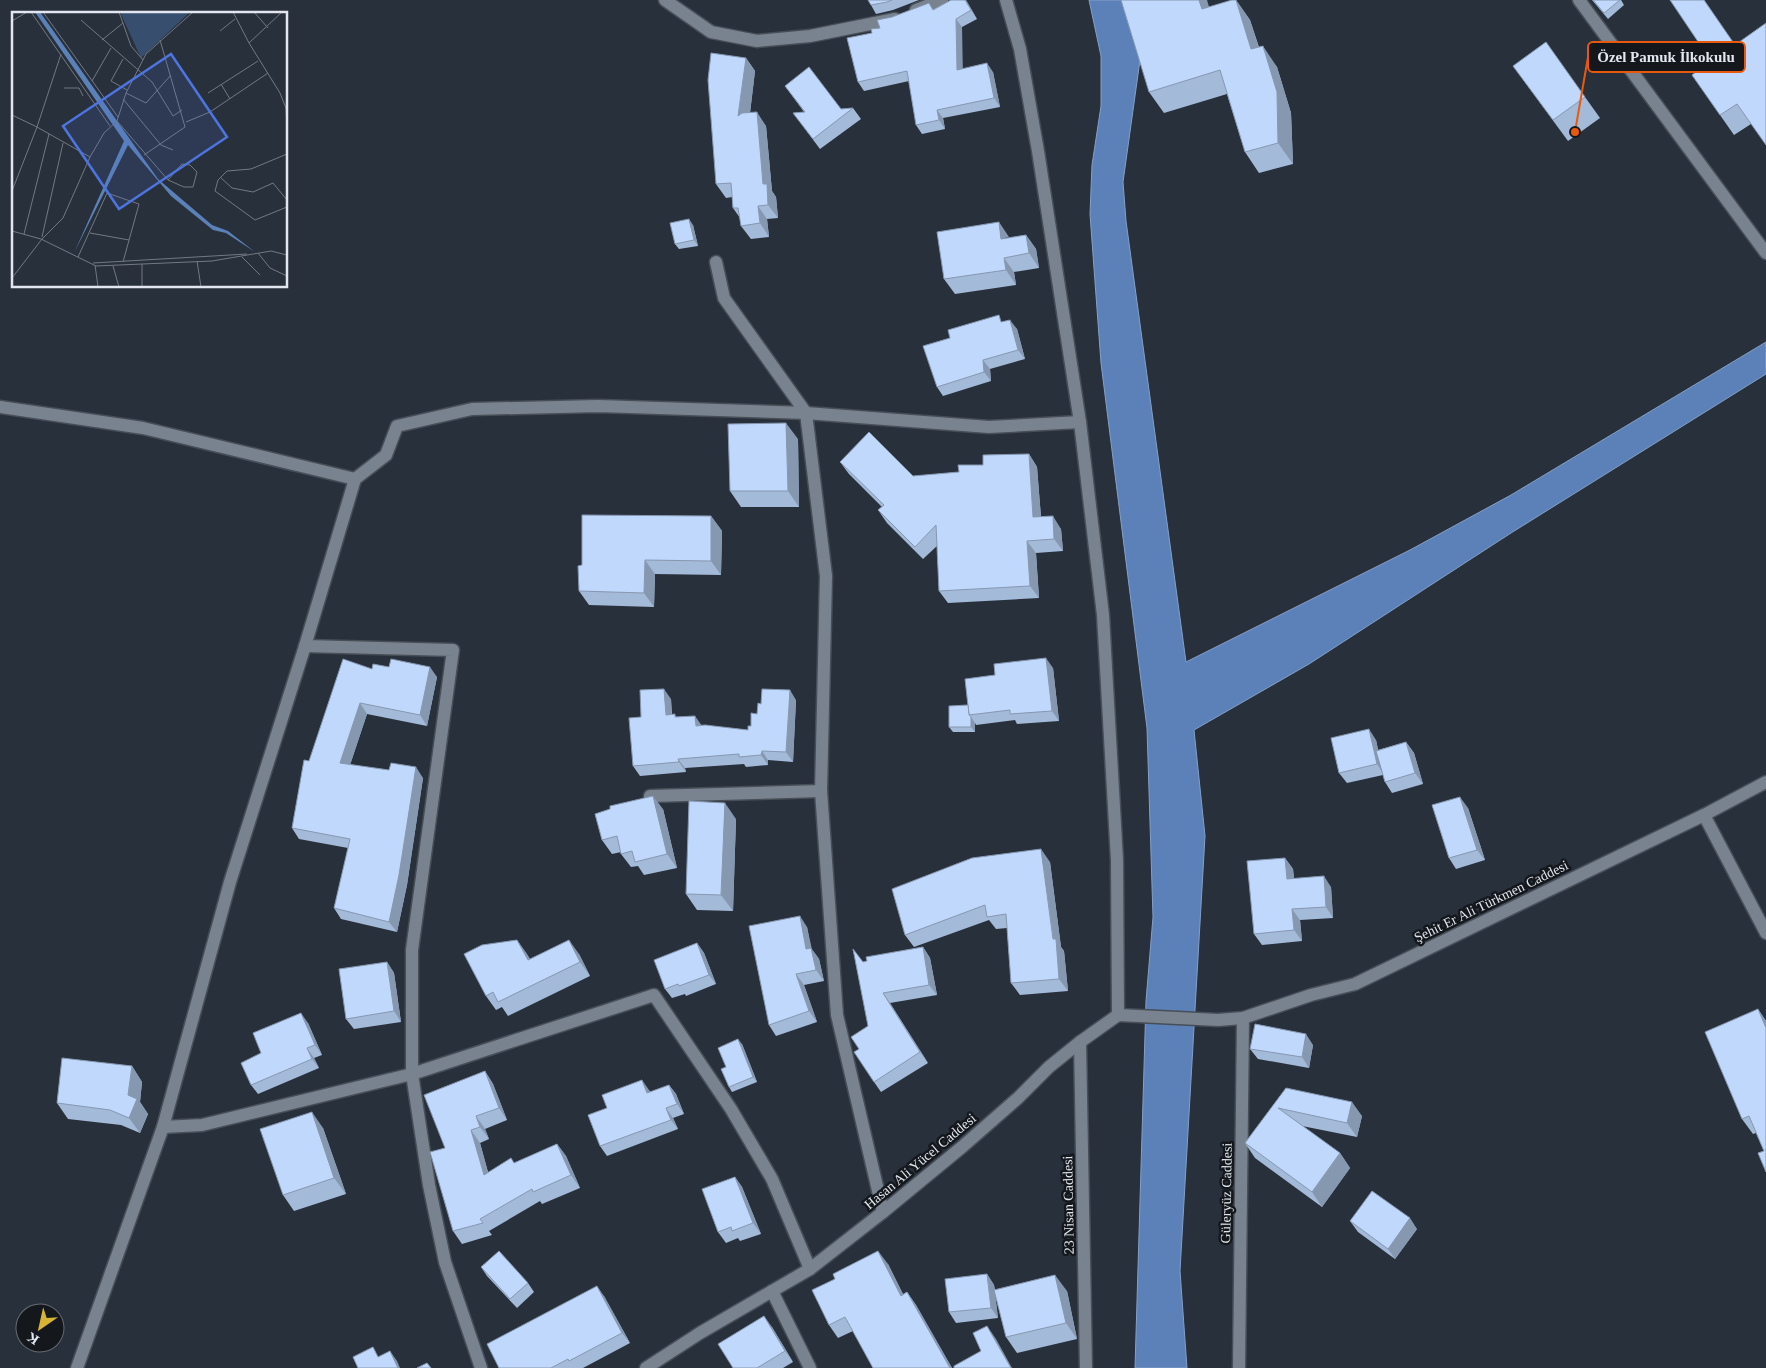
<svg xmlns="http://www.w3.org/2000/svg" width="1766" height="1368" viewBox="0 0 1766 1368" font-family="'Times New Roman',serif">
	<rect width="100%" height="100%" fill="#28303c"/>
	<polygon fill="#5b81b8" stroke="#84a0c8" points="1089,0 1125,0 1124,9 1140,60 1123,182 1126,221 1186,662 1410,550 1511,495 1766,342 1766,374 1511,533 1309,664 1194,730 1205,836 1180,1271 1187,1368 1135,1368 1146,1001 1153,917 1147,728 1101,363 1090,214 1092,165 1101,106 1101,56"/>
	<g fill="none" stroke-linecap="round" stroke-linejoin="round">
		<g stroke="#474e57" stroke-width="15">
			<g id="minor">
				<polyline points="665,0 711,32 757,41 810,36 895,19"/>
				<polyline points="1006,0 1020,49 1038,151 1080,422 1103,615 1117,860 1118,1015"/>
				<polyline points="1579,0 1766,253"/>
				<polyline points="916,10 942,0"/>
				<polyline points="716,262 724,298 806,413 826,576 821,791 837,1015 883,1212"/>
				<polyline points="0,407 143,428 355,479"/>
				<polyline points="305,646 453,650 412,950 412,1074 429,1185 445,1262 481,1368"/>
				<polyline points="650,796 821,791"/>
				<polyline points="1704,815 1766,933"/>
				<polyline points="163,1127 202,1125 412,1074 654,995 731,1109 772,1179 810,1269"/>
				<polyline points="772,1291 810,1368"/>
				<polyline points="77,1368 163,1127 230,882 305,646 355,479 386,455 397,426 472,409 598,406 806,413 989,427 1080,422"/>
			</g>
		</g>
		<g stroke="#474e57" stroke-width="15">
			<g id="tertiary">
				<polyline points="1080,1042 1086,1368"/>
				<polyline points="646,1368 700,1333 810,1269 883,1212 962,1147 1018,1098 1049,1067 1080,1042 1118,1015 1218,1020 1243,1018 1311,995 1355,984 1704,815 1766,782"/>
				<polyline points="1239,1368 1243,1018"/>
			</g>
		</g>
		<use href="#minor" stroke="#798390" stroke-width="12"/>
		<use href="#tertiary" stroke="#798390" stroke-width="12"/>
	</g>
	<g fill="#a4bad9">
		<polygon points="868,0 919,0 893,10 876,14 871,5"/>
		<polygon points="951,0 966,0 977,19 962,27 962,69 993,72 1000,107 943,118 945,129 922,134 916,125 909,81 864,91 858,82 872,33 880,28 934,9"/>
		<polygon points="1232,0 1236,0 1250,20 1259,47 1277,67 1291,113 1293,164 1259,173 1245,152 1227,94 1164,113 1149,92 1209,7"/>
		<polygon points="1592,0 1621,0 1624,5 1608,19"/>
		<polygon points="1704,0 1751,124 1734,135 1692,75 1711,61"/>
		<polygon points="746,58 755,71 750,113 766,126 772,191 776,197 778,218 767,219 769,237 751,239 741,226 740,218 733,208 732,197 726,198 716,184"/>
		<polygon points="1513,66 1585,97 1600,118 1568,141"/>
		<polygon points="785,86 841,109 853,108 861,119 820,149 793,113 804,112"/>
		<polygon points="693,225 698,246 679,249 675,244"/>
		<polygon points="1026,235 1036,249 1039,268 1014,272 1016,285 955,294 944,279 1009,238"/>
		<polygon points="1004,321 1017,329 1025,359 990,369 991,381 943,396 937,387"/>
		<polygon points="798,439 799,507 741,507 730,491"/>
		<polygon points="1029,454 1037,467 1041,517 1061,529 1063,551 1036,553 1039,598 948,603 939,591 937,546 923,559 887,523 878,510 882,507 849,474 840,462 913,476 959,472 983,465"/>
		<polygon points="711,516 722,531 721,575 655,574 654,607 589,605 579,591 582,565"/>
		<polygon points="1053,668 1059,721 1017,724 1015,720 976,725 975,723 975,732 953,732 949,727 968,705"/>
		<polygon points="372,669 437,677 427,726 367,714 350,765 423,778 407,885 397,932 341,919 334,908 348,848 299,839 292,828"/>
		<polygon points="671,699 672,714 677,717 702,725 748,730 751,726 757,714 796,700 793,762 768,760 768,765 746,767 744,764 685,768 686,772 640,776 633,766 641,717"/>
		<polygon points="1376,740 1378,750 1406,742 1414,753 1423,784 1392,793 1385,782 1383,775 1347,783 1339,773"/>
		<polygon points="1468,808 1485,860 1456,869 1449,858"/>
		<polygon points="663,809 677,868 644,875 638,866 631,867 621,854 621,852 612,854 602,840"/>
		<polygon points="736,819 733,911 697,910 686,894"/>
		<polygon points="1285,858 1293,869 1294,878 1331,887 1333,918 1300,920 1302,941 1262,945 1254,934"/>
		<polygon points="1050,862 1061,947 1064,951 1068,991 1020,995 1011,983 1007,928 996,929 989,920 914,947 905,935"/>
		<polygon points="807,927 811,948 819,959 824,981 804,985 817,1022 776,1036 769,1025"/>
		<polygon points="517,940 530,959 579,954 590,976 508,1016 502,1007 496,1010 486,996"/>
		<polygon points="697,943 704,953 716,984 686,996 685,994 672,998 665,989"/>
		<polygon points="923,947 930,958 937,995 890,1003 928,1063 881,1092 874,1082 859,1049 868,1026 863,962"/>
		<polygon points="387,962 394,973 401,1022 354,1029 346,1019"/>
		<polygon points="1758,1009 1766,1021 1766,1172 1764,1151 1756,1133 1753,1134 1742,1119"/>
		<polygon points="308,1023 322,1055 314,1058 319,1068 258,1094 251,1085 261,1053"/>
		<polygon points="742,1044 757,1082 732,1092 729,1087 726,1067"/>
		<polygon points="1313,1045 1309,1068 1258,1059 1250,1049"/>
		<polygon points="132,1066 142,1082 140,1102 148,1114 140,1133 121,1125 68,1119 57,1103"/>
		<polygon points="485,1071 493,1084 507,1120 485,1129 489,1139 480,1143 488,1172 514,1163 557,1144 566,1156 580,1188 542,1204 540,1201 489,1231 492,1235 462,1244 453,1231 445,1148"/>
		<polygon points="669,1085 676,1094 684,1114 673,1118 678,1129 607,1156 600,1146 607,1108 649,1090 650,1092"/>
		<polygon points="1286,1088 1362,1116 1357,1137 1302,1126 1340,1153 1350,1168 1322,1207 1255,1158 1245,1143"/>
		<polygon points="323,1128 346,1194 294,1211 283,1195"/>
		<polygon points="735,1177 742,1187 761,1234 740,1241 738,1238 726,1243 718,1232"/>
		<polygon points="1350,1221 1417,1229 1395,1259 1358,1232"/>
		<polygon points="888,1264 903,1294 907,1292 916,1305 952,1368 873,1368 853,1331 838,1338 829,1325"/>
		<polygon points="481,1267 528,1283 534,1292 517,1308 487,1276"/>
		<polygon points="987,1274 994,1285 995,1290 1067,1291 1077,1339 1017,1353 1006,1337 995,1294 998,1318 956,1323 949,1312"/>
		<polygon points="604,1296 630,1343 583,1368 499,1368"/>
		<polygon points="772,1327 793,1362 783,1368 733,1368"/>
	</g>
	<g fill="#8697b0">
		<polygon points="965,0 966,0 977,19 971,10"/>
		<polygon points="1199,0 1207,0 1216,30 1202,9"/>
		<polygon points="1236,0 1250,20 1266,70 1251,49"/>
		<polygon points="956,19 962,27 963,78 957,70"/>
		<polygon points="1263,46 1277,67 1291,113 1293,164 1278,143"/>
		<polygon points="746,58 755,71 748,130 738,116"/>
		<polygon points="987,63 993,72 1000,107 994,98"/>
		<polygon points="937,110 943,118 945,129 939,120"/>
		<polygon points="757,112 766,126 772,191 776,197 778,218 768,205 763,184"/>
		<polygon points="758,206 767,219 769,237 760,223"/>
		<polygon points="689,219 693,225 698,246 694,240"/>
		<polygon points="999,222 1009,237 1001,239"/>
		<polygon points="1026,235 1036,249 1039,268 1029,253"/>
		<polygon points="1004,258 1014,272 1016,285 1006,270"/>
		<polygon points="1010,320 1017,329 1025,359 1018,350"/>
		<polygon points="983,360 990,369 991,381 984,372"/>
		<polygon points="786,423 798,439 799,507 788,491"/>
		<polygon points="1029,454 1037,467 1042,530 1033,517"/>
		<polygon points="711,516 722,531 721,575 711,561"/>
		<polygon points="1053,516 1061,529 1063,551 1054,539"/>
		<polygon points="1027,541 1036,553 1039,598 1030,586"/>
		<polygon points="645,560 655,574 654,607 644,593"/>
		<polygon points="1046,658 1053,668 1059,721 1052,711"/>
		<polygon points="430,667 437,677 427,726 420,715"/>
		<polygon points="664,689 671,699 672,725 666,715"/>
		<polygon points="790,690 796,700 793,762 786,752"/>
		<polygon points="360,703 367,714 347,774 340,763"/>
		<polygon points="695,716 702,726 696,726"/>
		<polygon points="971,717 975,723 975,732 971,727"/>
		<polygon points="1369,729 1376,740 1384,775 1377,764"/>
		<polygon points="1406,742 1414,753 1423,784 1415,773"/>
		<polygon points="762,751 768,760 768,765 761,755"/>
		<polygon points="678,759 685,768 686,772 679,762"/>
		<polygon points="416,767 423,778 407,885 397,932 389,922"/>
		<polygon points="653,796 663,809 677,868 667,854"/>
		<polygon points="1460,797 1468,808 1485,860 1477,850"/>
		<polygon points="725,803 736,819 733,911 721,895"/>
		<polygon points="1041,849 1050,862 1061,947 1064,951 1068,991 1059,979"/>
		<polygon points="1285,858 1293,869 1295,889 1287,879"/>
		<polygon points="1324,876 1331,887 1333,918 1326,907"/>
		<polygon points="1292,909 1300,920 1302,941 1294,930"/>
		<polygon points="800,916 807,927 814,959 806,949"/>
		<polygon points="517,940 527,954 538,974 528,960"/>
		<polygon points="569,940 579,954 590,976 580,962"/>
		<polygon points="697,943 704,953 716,984 709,975"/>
		<polygon points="923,947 930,958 937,995 929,985"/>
		<polygon points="811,948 819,959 824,981 816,970"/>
		<polygon points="387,962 394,973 401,1022 394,1011"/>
		<polygon points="796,974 804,985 817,1022 809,1011"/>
		<polygon points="883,993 890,1003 928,1063 920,1052"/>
		<polygon points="1758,1009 1766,1021 1766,1028"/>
		<polygon points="301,1013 308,1023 322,1055 315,1045"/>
		<polygon points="1306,1034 1313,1045 1309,1068 1302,1057"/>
		<polygon points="738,1039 742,1044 757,1082 753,1077"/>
		<polygon points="307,1048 314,1058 319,1068 312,1059"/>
		<polygon points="132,1066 142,1082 140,1102 148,1114 140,1133 129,1118 128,1095"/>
		<polygon points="485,1071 493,1084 507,1120 499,1108"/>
		<polygon points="642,1080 649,1090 654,1103 647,1093"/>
		<polygon points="669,1085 676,1094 684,1114 677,1104"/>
		<polygon points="1352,1102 1362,1116 1357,1137 1347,1123"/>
		<polygon points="666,1108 673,1118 678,1129 671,1120"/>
		<polygon points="312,1112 323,1128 346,1194 334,1178"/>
		<polygon points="476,1116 485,1129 489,1139 480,1127"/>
		<polygon points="471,1130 480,1143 492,1187 484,1175"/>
		<polygon points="557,1144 566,1156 580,1188 571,1175"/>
		<polygon points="1340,1153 1350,1168 1322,1207 1312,1192"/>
		<polygon points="735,1177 742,1187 761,1234 753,1223"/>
		<polygon points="1410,1218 1417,1229 1395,1259 1388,1249"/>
		<polygon points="878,1251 888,1264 910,1309 901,1296"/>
		<polygon points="987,1274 994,1285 998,1318 991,1308"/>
		<polygon points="1055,1275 1067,1291 1077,1339 1066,1323"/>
		<polygon points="597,1286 604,1296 630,1343 622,1333"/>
		<polygon points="907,1292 916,1305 952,1368 950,1368"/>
		<polygon points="764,1316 772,1327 793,1362 785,1351"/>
		<polygon points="987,1326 996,1339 1012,1368 1011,1368"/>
		<polygon points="390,1351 397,1361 400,1368 398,1368"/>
	</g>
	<g fill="#bfd8fc" stroke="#8697b0">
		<polygon points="868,0 892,0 887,2 871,5"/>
		<polygon points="951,0 965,0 971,10 956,19 957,70 987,63 994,98 937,110 939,120 916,125 907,71 858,82 847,38 872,33 871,29 880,28 877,20 892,17 929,3 933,10"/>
		<polygon points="1121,0 1199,0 1202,9 1232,0 1236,0 1251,49 1263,46 1277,92 1278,143 1245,152 1220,70 1149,92"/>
		<polygon points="1593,0 1620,0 1604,13"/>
		<polygon points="1670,0 1704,0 1735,45 1766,23 1766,145 1737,104 1720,115 1692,75 1711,61"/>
		<polygon points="1546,42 1585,97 1553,120 1513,66"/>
		<polygon points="711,53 746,58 738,116 742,113 757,112 763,184 767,184 768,205 758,206 760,223 741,226 738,208 733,208 731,183 716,184 708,80"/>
		<polygon points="809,67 841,109 853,108 813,139 793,113 805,112 785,86"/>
		<polygon points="689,219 694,240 675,244 670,223"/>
		<polygon points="999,222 1001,239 1026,235 1029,253 1004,258 1006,270 944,279 937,232"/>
		<polygon points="999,315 1001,322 1010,320 1018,350 983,360 984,372 937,387 923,346 950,338 948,330"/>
		<polygon points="786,423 788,491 730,491 728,424"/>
		<polygon points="869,432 913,476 959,472 958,465 983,465 983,455 1029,454 1033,517 1053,516 1054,539 1027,541 1030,586 939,591 936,525 915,547 878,510 884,505 840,462"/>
		<polygon points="582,515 711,516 711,561 645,560 644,593 579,591 578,566 582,565"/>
		<polygon points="1046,658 1052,711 1010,714 1010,710 969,715 965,679 995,675 994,664"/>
		<polygon points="343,659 372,669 373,664 389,667 391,659 430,667 420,715 360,703 340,763 389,770 391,763 416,767 399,875 389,922 334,908 350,839 292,828 304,760 309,761"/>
		<polygon points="664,689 666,715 675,714 675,717 695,716 696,726 705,725 748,730 748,726 751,726 751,713 757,714 758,703 761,704 762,689 790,690 786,752 762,751 761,755 739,757 739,754 678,759 679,762 633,766 629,718 641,717 640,690"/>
		<polygon points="968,705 969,715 971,717 971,727 949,727 949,706"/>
		<polygon points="1369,729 1377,764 1339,773 1331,738"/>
		<polygon points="1406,742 1415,773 1385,782 1376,751"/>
		<polygon points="653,796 667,854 635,862 632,851 621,854 617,836 602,840 595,814 610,809 610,806"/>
		<polygon points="1460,797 1477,850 1449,858 1432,805"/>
		<polygon points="689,801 725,803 721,895 686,894"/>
		<polygon points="1041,849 1053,939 1056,939 1059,979 1011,983 1006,914 987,917 985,905 905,935 892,889 972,858"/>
		<polygon points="1285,858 1287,879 1324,876 1326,907 1292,909 1294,930 1254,934 1247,861"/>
		<polygon points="800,916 806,949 811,948 816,970 796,974 809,1011 769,1025 749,926"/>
		<polygon points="517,940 528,960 569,940 580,962 498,1002 493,992 486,996 464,954 482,945"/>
		<polygon points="697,943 709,975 679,986 678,984 665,989 654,960"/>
		<polygon points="923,947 929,985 883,993 920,1052 874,1082 854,1052 859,1049 851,1037 868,1026 853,949 863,962 867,961 866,957"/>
		<polygon points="387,962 394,1011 346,1019 339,969"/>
		<polygon points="1758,1009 1766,1028 1766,1172 1758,1153 1764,1151 1749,1116 1742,1119 1705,1032"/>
		<polygon points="301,1013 315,1045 307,1048 312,1059 251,1085 241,1063 261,1053 253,1033"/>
		<polygon points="1255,1024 1306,1034 1302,1057 1250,1049"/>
		<polygon points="738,1039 753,1077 729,1087 721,1069 726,1067 718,1048"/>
		<polygon points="62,1058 132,1066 128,1095 137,1099 129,1118 110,1110 57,1103"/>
		<polygon points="485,1071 499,1108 476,1116 480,1127 471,1130 484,1175 511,1158 514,1163 557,1144 571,1175 533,1192 532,1189 480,1219 483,1223 453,1231 430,1152 445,1148 424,1095"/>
		<polygon points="642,1080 647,1093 669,1085 677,1104 666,1108 671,1120 600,1146 588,1115 607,1108 602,1095"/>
		<polygon points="1286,1088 1352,1102 1347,1123 1278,1108 1340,1153 1312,1192 1245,1143"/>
		<polygon points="312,1112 334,1178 283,1195 260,1129"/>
		<polygon points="735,1177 753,1223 732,1231 731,1227 718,1232 702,1189"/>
		<polygon points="1372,1191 1410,1218 1388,1249 1350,1221"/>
		<polygon points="499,1251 528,1283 510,1299 481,1267"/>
		<polygon points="878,1251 901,1296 907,1292 950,1368 873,1368 845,1317 829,1325 812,1290 835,1279 833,1274"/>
		<polygon points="987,1274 991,1308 949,1312 945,1279"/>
		<polygon points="1055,1275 1066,1323 1006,1337 994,1290"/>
		<polygon points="597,1286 622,1333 569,1361 568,1359 551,1368 499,1368 487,1344"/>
		<polygon points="764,1316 785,1351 757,1368 733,1368 718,1344"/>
		<polygon points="987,1326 1011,1368 954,1368 954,1366 981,1351 973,1333"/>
		<polygon points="373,1347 378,1357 390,1351 398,1368 358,1368 353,1357"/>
		<polygon points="427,1363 431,1368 417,1368"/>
	</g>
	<g text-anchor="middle" stroke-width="5" stroke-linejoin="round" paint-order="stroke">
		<g font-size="14" fill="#e2e7ef" stroke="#14181d">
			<text transform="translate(1491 901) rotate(-26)" y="5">Şehit Er Ali Türkmen Caddesi</text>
			<text transform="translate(920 1161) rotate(-40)" y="5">Hasan Ali Yücel Caddesi</text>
			<text transform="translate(1226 1193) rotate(-89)" y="5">Güleryüz Caddesi</text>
			<text transform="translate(1068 1205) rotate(-91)" y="5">23 Nisan Caddesi</text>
		</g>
	</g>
	<g transform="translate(12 12)">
		<rect width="275" height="275" fill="#28303c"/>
		<path d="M108 0H178L129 46Z" fill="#384e6e"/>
		<path d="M23 0H28L146 167 200 213 216 219 243 240 214 221 201 218 159 184 116 133 62 241 112 129Z" fill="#5b81b8"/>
		<path fill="none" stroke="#727984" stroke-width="1" d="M19 0 98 114M31 0 106 105M107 0 119 34 131 48M221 0 237 31 270 0M242 0 256 16M69 8 140 70 161 104 170 98M0 9 15 0M208 19 223 7M90 28 111 11M237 31 268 81 274 96 275 116M111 47 99 69 115 78M80 69 99 36M209 72 218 87M52 76H67L71 84M114 81 134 91 159 63M196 81 246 49M111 87 149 133 161 138M0 103 25 115 49 42M105 109 156 168 172 175H181L185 160 178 153 170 152 156 168M174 110 198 100 256 61M275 142 239 157 215 159 206 168 203 179 243 208 275 195M132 143 173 115 148 28M208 165 220 176 241 180 261 171 275 188M0 179 25 115 78 145M0 219 29 227 84 254 200 249 259 239 275 243M78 221 117 228M12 222 37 122M30 225 51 131M246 241 258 256 275 264M66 245 95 181 127 192 111 250M230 245 248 263M185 249 189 275M81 251 235 242M130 252V275M83 253 86 275M101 254 107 275M0 266 30 227 51 206 78 145 92 121 105 109 114 81 134 42 181 0"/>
		<path fill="#4e74de" fill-opacity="0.15" stroke="#4e74de" stroke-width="2.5" d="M159 42 215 125 107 197 51 114Z"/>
		<rect width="275" height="275" fill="none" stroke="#e2e7ef" stroke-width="2.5"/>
	</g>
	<path fill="none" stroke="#e8590c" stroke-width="2" d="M1575 132L1588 57"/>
	<circle fill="#e8590c" stroke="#14181d" stroke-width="2" cx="1575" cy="132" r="5"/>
	<rect fill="#14181d" stroke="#e8590c" stroke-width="2" x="1588" y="42" width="157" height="30" rx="5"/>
	<g font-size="15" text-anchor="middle" font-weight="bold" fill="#e2e7ef">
		<text x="1666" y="62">Özel Pamuk İlkokulu</text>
	</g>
	<g transform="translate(40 1328) rotate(214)"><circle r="24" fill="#14181d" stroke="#666b71"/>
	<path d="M0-4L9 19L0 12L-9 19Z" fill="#d7b434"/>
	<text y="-8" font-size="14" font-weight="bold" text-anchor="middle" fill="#e2e7ef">K</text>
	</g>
</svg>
